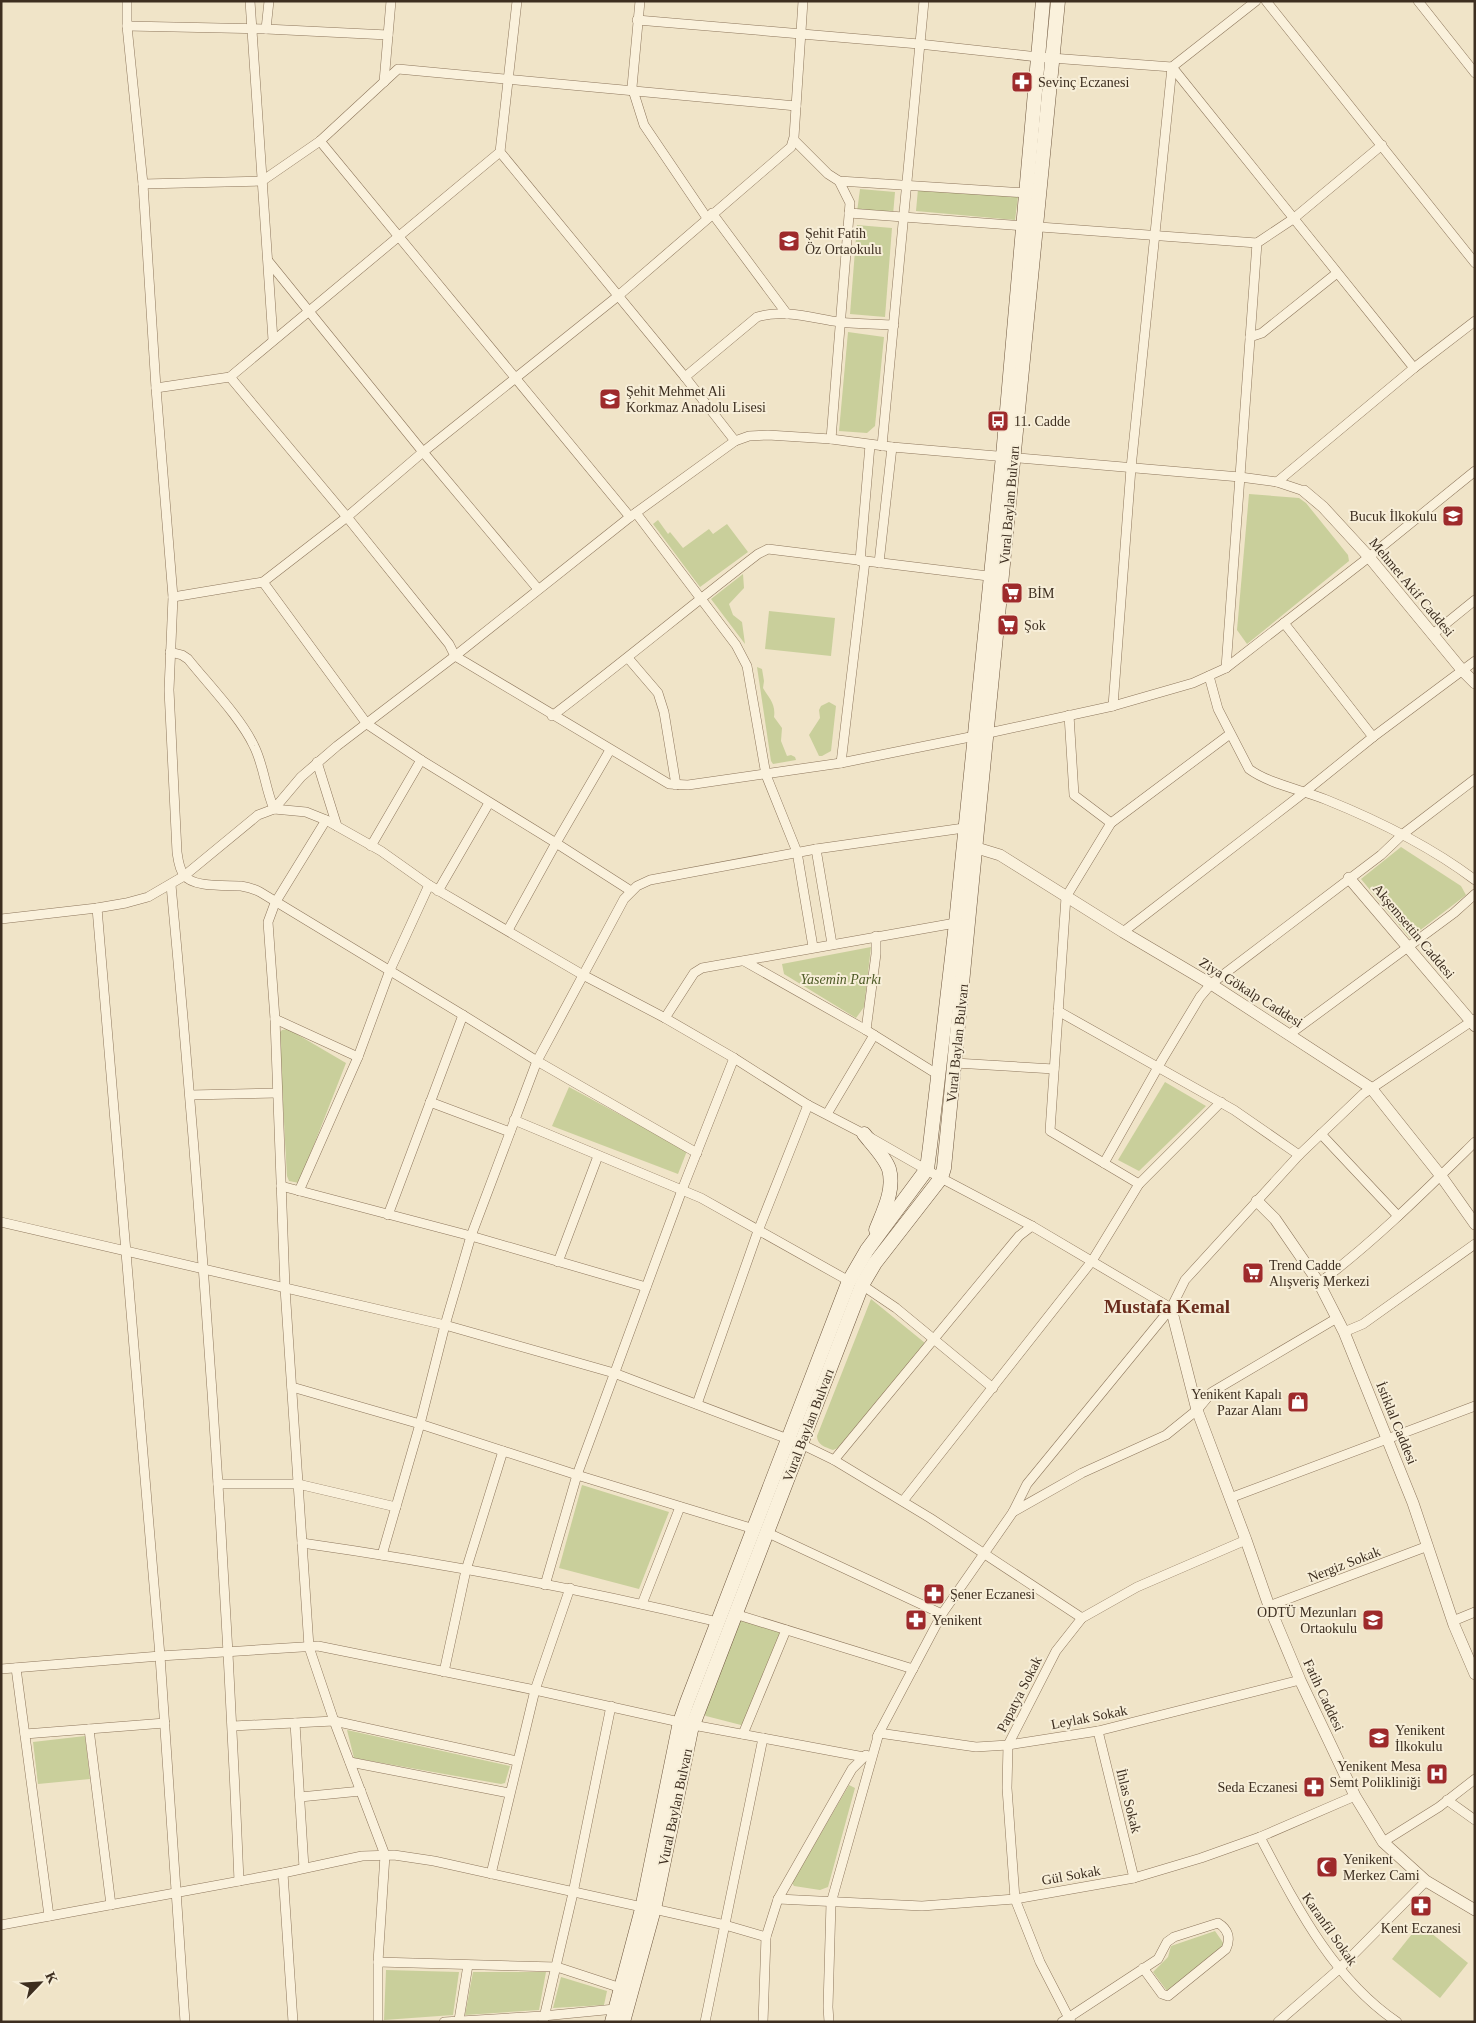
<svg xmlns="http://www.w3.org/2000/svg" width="1476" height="2023" viewBox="0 0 1476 2023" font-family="Georgia,serif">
	<rect width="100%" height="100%" fill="#f0e4c8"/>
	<g fill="#c9cf9b">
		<polygon points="860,189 895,192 893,215 857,212"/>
		<polygon points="918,189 1018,197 1015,220 916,211"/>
		<polygon points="857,225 892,228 885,317 850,314"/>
		<polygon points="848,332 884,337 875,426 867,433 839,431"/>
		<polygon points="1249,494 1299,498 1306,503 1348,555 1349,561 1247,644 1237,630"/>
		<polygon points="658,520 668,534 670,532 683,548 709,529 713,534 727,524 748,552 700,587 653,524"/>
		<polygon points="743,574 744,588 729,604 733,615 742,622 745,644 711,599"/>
		<polygon points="769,611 835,618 831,656 765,649"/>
		<path d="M757 667 762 669 764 681 763 688C769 698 776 704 774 717L782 728 781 741 787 756 791 755 795 757 796 760 773 764 771 761Z"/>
		<polygon points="829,702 836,706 831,751 822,756 819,756 809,735 820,718 819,710 821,706"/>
		<polygon points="1401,847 1461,886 1466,895 1410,938 1361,879"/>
		<polygon points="871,947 864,1007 856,1018 784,974 782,964"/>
		<polygon points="288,1029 346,1063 299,1183 289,1181 287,1176 279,1033 282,1030"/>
		<polygon points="1165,1082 1206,1106 1139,1171 1118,1160"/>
		<polygon points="569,1087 687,1151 678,1174 552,1126"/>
		<path d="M871 1299 925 1343 838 1448 833 1450C825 1447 817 1445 817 1436Z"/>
		<polygon points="582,1485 669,1512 639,1589 559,1568"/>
		<polygon points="740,1619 780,1632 780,1636 745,1723 741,1725 706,1716 704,1714"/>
		<polygon points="347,1730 510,1766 505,1783 501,1784 354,1758"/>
		<polygon points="85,1736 90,1779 38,1784 33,1742"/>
		<polygon points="849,1785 855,1788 828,1887 820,1890 794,1886 792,1883"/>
		<polygon points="1420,1924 1468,1963 1440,1998 1392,1959"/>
		<polygon points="1215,1931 1224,1944 1218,1953 1167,1991 1153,1972 1168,1957 1171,1946"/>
		<polygon points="386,1970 459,1972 453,2015 384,2020"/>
		<polygon points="473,1972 546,1972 539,2010 465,2015"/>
		<polygon points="561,1977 607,1991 604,2005 553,2008"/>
	</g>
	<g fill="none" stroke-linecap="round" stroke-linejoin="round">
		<g stroke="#8d765c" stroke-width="10">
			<g id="minor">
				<path d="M127 1V26L143 184 156 388 173 597 169 690 177 852C178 859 179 869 184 875 193 888 226 885 241 886 248 887 254 889 260 892L463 1015"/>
				<polyline points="250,1 273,340"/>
				<polyline points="517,1 500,152 685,377 735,441"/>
				<polyline points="640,1 632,87 644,125 707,218"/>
				<polyline points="1266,1 1475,263"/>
				<polyline points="1418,1 1475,73"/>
				<polyline points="637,20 919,44 1038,57 1172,67 1256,1"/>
				<polyline points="127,26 266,29 388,35"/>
				<polyline points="266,29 269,1"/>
				<polyline points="1172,67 1414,368"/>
				<polyline points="384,82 391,1"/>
				<polyline points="794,140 828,174 839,181 1027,193"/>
				<polyline points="320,141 630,517"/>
				<polyline points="143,184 262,181 320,141 398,69 796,106"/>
				<polyline points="712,213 787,314"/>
				<polyline points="849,213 1257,243"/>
				<polyline points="269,262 423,452 538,589"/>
				<polyline points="1250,337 1262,333 1337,273"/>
				<polyline points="230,377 347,517 449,644 455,656 669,784 688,785 841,763 975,736 1113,706 1193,683 1226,668 1369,557 1475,471"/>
				<path d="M685 377 757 317C783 309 812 318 839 322 857 324 875 324 894 325"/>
				<polyline points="156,388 230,377 500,152"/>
				<polyline points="831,439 850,203 839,181"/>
				<polyline points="882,446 924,1"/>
				<polyline points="1277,482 1414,368 1475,321"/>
				<polyline points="636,513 736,645 747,666 766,775 797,852 813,947"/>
				<polyline points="860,561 870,445"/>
				<polyline points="879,563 892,447"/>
				<polyline points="263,582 367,724 421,760 556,843 610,750"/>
				<polyline points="173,597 263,582 347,517 423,452 618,296 791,147 794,137 803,1"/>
				<polyline points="1284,623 1373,737"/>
				<polyline points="1433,634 1475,600"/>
				<path d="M170 652 182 655 188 659C208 684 241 718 254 746 264 766 265 788 274 809L301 777 337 746 455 656 630 517 735 441 749 436 768 435 831 439 892 447 1240 477 1277 482 1304 491"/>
				<polyline points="628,658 658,693 664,712 676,785"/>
				<polyline points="1226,668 1257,243 1293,219 1382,145"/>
				<path d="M1209 676 1218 709 1249 769C1269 784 1303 790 1327 800 1379 821 1430 846 1475 880"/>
				<polyline points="1113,706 1131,468 1172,67"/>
				<polyline points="1069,715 1074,795 1111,823 1066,897 1050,1131 1139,1184"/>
				<path d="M552 716C622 663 689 607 758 554L768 549 996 577"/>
				<polyline points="317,762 337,826"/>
				<polyline points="841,763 865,561"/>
				<polyline points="326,820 275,903 268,922 275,1019 285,1288 309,1647 334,1721 385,1855 378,1962 378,2022"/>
				<polyline points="1111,823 1230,734"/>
				<polyline points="371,846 421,760"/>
				<polyline points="816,849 832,944"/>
				<path d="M171 885C202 1216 225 1549 239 1881"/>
				<polyline points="438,891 489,803"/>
				<polyline points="97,908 160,1656 185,2022"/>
				<polyline points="1,919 97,908 126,903 148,897 184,876 258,815 274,809 306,812 326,820 381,851 429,885 583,975 665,1018 734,1058 808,1105 864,1134 941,1178 1032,1226 1171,1308"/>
				<polyline points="508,930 556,843 631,891"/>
				<polyline points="1123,932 1306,791 1373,737 1475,661"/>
				<polyline points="744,961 866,1030 940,1076"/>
				<polyline points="1058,1011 1234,1110 1299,1155"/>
				<polyline points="665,1018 694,973 702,968 961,922"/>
				<polyline points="275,1019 358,1057"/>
				<polyline points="866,1030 876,954 876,936"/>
				<polyline points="1290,1034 1454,913 1475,894"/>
				<polyline points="955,1063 1054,1069"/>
				<polyline points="190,1095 277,1093"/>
				<polyline points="430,1102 510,1132"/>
				<polyline points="827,1114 874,1035"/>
				<polyline points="514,1120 701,1198 849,1281"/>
				<polyline points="1321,1134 1398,1216"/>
				<polyline points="1104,1163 1162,1060 1200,997 1211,984 1381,855 1403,834 1475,779"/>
				<polyline points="281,1186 471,1236 646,1287"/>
				<polyline points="299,1191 358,1057 390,970 429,885"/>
				<polyline points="388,1215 463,1015 537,1061 697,1153"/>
				<polyline points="1,1222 445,1325 614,1373 801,1444 834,1460 930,1518 1082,1618"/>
				<polyline points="558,1262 598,1156"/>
				<path d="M1319 1283C1375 1241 1425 1191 1475 1142"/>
				<polyline points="862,1285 896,1308 993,1388"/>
				<polyline points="1344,1332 1363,1324 1475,1244"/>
				<polyline points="292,1387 420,1424 577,1475 754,1529"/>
				<polyline points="697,1404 758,1231 808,1105"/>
				<polyline points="834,1460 1019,1236 1032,1226"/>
				<polyline points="218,1484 298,1484 396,1507"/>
				<polyline points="1230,1498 1475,1406"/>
				<polyline points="903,1501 1092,1261 1139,1184 1221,1102"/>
				<polyline points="1013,1512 1027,1484 1171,1308 1185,1280 1299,1155 1363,1094 1475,1019"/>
				<polyline points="766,1532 942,1614"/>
				<path d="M302 1543C442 1563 581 1589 718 1622"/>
				<polyline points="382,1555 420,1424 445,1325 471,1236 537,1061 624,899 637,886 650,880 816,849 971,827"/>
				<polyline points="545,1585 577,1475 682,1190 734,1058"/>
				<polyline points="642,1604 680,1507"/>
				<polyline points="1269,1606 1428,1546"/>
				<polyline points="735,1614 913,1669"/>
				<polyline points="1453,1621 1475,1612"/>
				<polyline points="16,1668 49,1916"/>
				<polyline points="1,1669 160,1656 318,1646 535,1690 693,1725 864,1757"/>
				<polyline points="444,1672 466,1570 503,1451"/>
				<polyline points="295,1723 304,1868"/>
				<polyline points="233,1726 334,1721 517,1761"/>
				<polyline points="89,1729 111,1905"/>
				<polyline points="1098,1731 1134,1878"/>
				<polyline points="25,1734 165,1723"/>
				<polyline points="743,1734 786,1630"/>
				<polyline points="877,1737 879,1733 976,1747 1008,1745 1098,1731 1300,1680"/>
				<polyline points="350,1762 509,1793"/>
				<polyline points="300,1797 361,1791"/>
				<polyline points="1447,1800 1475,1820"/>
				<path d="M1260 1837C1296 1905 1332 1978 1397 2022"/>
				<polyline points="1383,1842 1439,1807 1475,1779"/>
				<polyline points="283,1873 293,2022"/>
				<polyline points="491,1874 535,1690 570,1588"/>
				<polyline points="778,1899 922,1906 1015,1899 1134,1878 1201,1858 1260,1837 1355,1796"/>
				<polyline points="654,1909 725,1925 766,1937"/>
				<polyline points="1,1925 283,1873 362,1856 394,1855 434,1861 642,1907"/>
				<polyline points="378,1962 557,1967 621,1988"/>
				<polyline points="459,2020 468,1965"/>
				<polyline points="444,2022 543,2016 615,2009"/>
				<polyline points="543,2022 573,1893 611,1706"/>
				<polyline points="705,2022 763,1738"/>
				<polyline points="763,2022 766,1937 778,1899 852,1769 866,1755"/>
				<polyline points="829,2022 828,2007 831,1903 879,1733 942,1614 1013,1512 1082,1473 1166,1435 1197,1410 1212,1392 1337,1318"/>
				<path d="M1062 2022 1158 1959 1167 1942 1174 1937 1218 1923C1228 1929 1231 1938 1226 1949L1168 1996 1162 1994 1143 1968"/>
				<polyline points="1071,2022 1040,1962 1015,1899 1007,1788 1008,1745 1056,1651 1082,1618 1137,1587 1246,1540"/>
				<polyline points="1278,2022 1339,1969 1426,1881"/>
			</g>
		</g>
		<g stroke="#8d765c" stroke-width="12">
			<g id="tertiary">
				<polyline points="1304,491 1323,507 1369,557 1462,670 1475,683"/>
				<polyline points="967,845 1000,855 1123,932 1211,984 1371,1088 1441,1176 1475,1224"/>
				<polyline points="1349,878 1475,1026"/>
				<polyline points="1257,1201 1275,1219 1319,1283 1344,1332 1413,1503 1454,1625 1475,1674"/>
				<polyline points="1171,1308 1197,1410 1246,1540 1269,1606 1300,1680 1355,1796 1383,1842 1426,1881 1475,1910"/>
			</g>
		</g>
		<g stroke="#6f573f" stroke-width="15">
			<g id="secondary">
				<path d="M864 1134C872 1144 885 1157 889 1169 895 1190 883 1212 876 1230"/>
				<polyline points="612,2022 642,1909 680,1722 687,1702 849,1281 867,1250 927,1169 930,1146 956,923 1003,456 1043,1"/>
				<polyline points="623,2022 654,1909 691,1730 862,1285 875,1263 941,1178 944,1168 1058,1"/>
			</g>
		</g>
		<use href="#minor" stroke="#faf1dc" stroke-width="9"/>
		<use href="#tertiary" stroke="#faf1dc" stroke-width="11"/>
		<use href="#secondary" stroke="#faf1dc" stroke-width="14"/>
	</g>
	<defs>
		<g id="pharmacy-square" transform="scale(1.125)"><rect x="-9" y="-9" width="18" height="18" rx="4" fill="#9e2a2b" stroke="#f7eed8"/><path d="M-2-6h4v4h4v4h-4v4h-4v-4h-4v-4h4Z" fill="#fff"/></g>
		<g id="school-square" transform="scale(1.125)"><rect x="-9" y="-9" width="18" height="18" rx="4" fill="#9e2a2b" stroke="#f7eed8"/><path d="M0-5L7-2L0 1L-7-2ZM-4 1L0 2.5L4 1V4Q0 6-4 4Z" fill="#fff"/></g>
		<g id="bus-square" transform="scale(1.125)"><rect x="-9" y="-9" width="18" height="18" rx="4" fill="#9e2a2b" stroke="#f7eed8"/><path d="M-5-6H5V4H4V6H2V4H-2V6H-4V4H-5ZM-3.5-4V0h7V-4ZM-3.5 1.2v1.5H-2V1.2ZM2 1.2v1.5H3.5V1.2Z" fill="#fff"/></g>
		<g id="supermarket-square" transform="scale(1.125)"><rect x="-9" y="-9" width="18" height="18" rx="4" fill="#9e2a2b" stroke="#f7eed8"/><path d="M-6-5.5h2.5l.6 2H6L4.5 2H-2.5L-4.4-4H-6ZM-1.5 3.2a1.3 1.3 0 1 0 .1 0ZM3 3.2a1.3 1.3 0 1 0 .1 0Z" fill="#fff"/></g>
		<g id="shop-square" transform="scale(1.125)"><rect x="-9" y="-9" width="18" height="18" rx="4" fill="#9e2a2b" stroke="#f7eed8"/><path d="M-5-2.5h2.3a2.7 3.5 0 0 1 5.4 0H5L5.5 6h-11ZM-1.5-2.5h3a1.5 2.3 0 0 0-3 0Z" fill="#fff"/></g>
		<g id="hospital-square" transform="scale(1.125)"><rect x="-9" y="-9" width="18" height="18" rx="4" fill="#9e2a2b" stroke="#f7eed8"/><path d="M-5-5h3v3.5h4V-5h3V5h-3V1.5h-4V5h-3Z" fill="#fff"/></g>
		<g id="mosque-square" transform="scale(1.125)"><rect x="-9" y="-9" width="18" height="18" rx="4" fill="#9e2a2b" stroke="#f7eed8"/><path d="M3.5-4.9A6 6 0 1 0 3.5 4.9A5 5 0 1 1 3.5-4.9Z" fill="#fff"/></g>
	</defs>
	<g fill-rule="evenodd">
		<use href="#pharmacy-square" x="1022" y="82"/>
		<use href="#school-square" x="789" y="241"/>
		<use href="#school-square" x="610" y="399"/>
		<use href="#bus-square" x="998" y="421"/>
		<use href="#school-square" x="1453" y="516"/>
		<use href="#supermarket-square" x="1012" y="593"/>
		<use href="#supermarket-square" x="1008" y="625"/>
		<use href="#supermarket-square" x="1253" y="1273"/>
		<use href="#shop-square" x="1298" y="1402"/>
		<use href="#pharmacy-square" x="934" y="1594"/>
		<use href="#pharmacy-square" x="916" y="1620"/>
		<use href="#school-square" x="1373" y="1620"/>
		<use href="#school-square" x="1379" y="1738"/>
		<use href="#hospital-square" x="1437" y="1774"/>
		<use href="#pharmacy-square" x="1314" y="1787"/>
		<use href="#mosque-square" x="1327" y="1867"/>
		<use href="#pharmacy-square" x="1421" y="1906"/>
	</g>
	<g text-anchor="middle" stroke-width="4" stroke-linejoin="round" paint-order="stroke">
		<g font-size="14" fill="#3d2e20" stroke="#f7eed8" text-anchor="start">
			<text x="1038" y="87">Sevinç Eczanesi</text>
			<text x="805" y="238">Şehit Fatih<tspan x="805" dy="16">Öz Ortaokulu</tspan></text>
			<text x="626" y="396">Şehit Mehmet Ali<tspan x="626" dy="16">Korkmaz Anadolu Lisesi</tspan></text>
			<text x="1014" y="426">11. Cadde</text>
			<text x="1437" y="521" text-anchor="end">Bucuk İlkokulu</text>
			<text x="1028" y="598">BİM</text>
			<text x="1024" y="630">Şok</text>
			<text x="1269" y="1270">Trend Cadde<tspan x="1269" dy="16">Alışveriş Merkezi</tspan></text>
			<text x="1282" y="1399" text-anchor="end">Yenikent Kapalı<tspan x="1282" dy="16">Pazar Alanı</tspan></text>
			<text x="950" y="1599">Şener Eczanesi</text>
			<text x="1357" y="1617" text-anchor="end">ODTÜ Mezunları<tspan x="1357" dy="16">Ortaokulu</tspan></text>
			<text x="932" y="1625">Yenikent</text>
			<text x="1395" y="1735">Yenikent<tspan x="1395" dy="16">İlkokulu</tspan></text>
			<text x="1421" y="1771" text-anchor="end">Yenikent Mesa<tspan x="1421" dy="16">Semt Polikliniği</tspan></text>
			<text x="1298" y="1792" text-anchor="end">Seda Eczanesi</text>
			<text x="1343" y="1864">Yenikent<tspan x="1343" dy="16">Merkez Cami</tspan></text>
			<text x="1421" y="1933" text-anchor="middle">Kent Eczanesi</text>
		</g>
		<g font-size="14" fill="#3d2e20" stroke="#f7eed8">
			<text transform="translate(1009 505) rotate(-85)" y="5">Vural Baylan Bulvarı</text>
			<text transform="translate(1412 587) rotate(50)" y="5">Mehmet Akif Caddesi</text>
			<text transform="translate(1414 931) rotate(50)" y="5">Akşemsettin Caddesi</text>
			<text transform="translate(1251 992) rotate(32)" y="5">Ziya Gökalp Caddesi</text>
			<text transform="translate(957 1043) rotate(-84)" y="5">Vural Baylan Bulvarı</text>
			<text transform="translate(1397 1423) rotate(68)" y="5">İstiklal Caddesi</text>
			<text transform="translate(808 1425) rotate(-69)" y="5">Vural Baylan Bulvarı</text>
			<text transform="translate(1344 1564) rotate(-21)" y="5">Nergiz Sokak</text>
			<text transform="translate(1019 1694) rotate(-63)" y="5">Papatya Sokak</text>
			<text transform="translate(1324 1695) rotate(65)" y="5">Fatih Caddesi</text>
			<text transform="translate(1089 1717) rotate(-11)" y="5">Leylak Sokak</text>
			<text transform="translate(1129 1801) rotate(76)" y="5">İhlas Sokak</text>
			<text transform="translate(675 1807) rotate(-78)" y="5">Vural Baylan Bulvarı</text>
			<text transform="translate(1071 1875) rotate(-10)" y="5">Gül Sokak</text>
			<text transform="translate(1330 1929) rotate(55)" y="5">Karanfil Sokak</text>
		</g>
		<g font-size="14" font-style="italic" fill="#4d5a26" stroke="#f7eed8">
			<text x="841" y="984">Yasemin Parkı</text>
		</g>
		<g font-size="19" font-weight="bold" fill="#6b2e1e" stroke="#f7eed8">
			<text x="1167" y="1313">Mustafa Kemal</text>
		</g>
	</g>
	<rect width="1476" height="2023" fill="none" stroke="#3d2e20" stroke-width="5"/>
	<g transform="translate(40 1983) rotate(65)" stroke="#f7eed8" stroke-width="4" paint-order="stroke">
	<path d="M0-4L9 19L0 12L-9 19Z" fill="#3d2e20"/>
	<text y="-8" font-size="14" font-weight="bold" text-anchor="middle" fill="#3d2e20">K</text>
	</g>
</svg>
